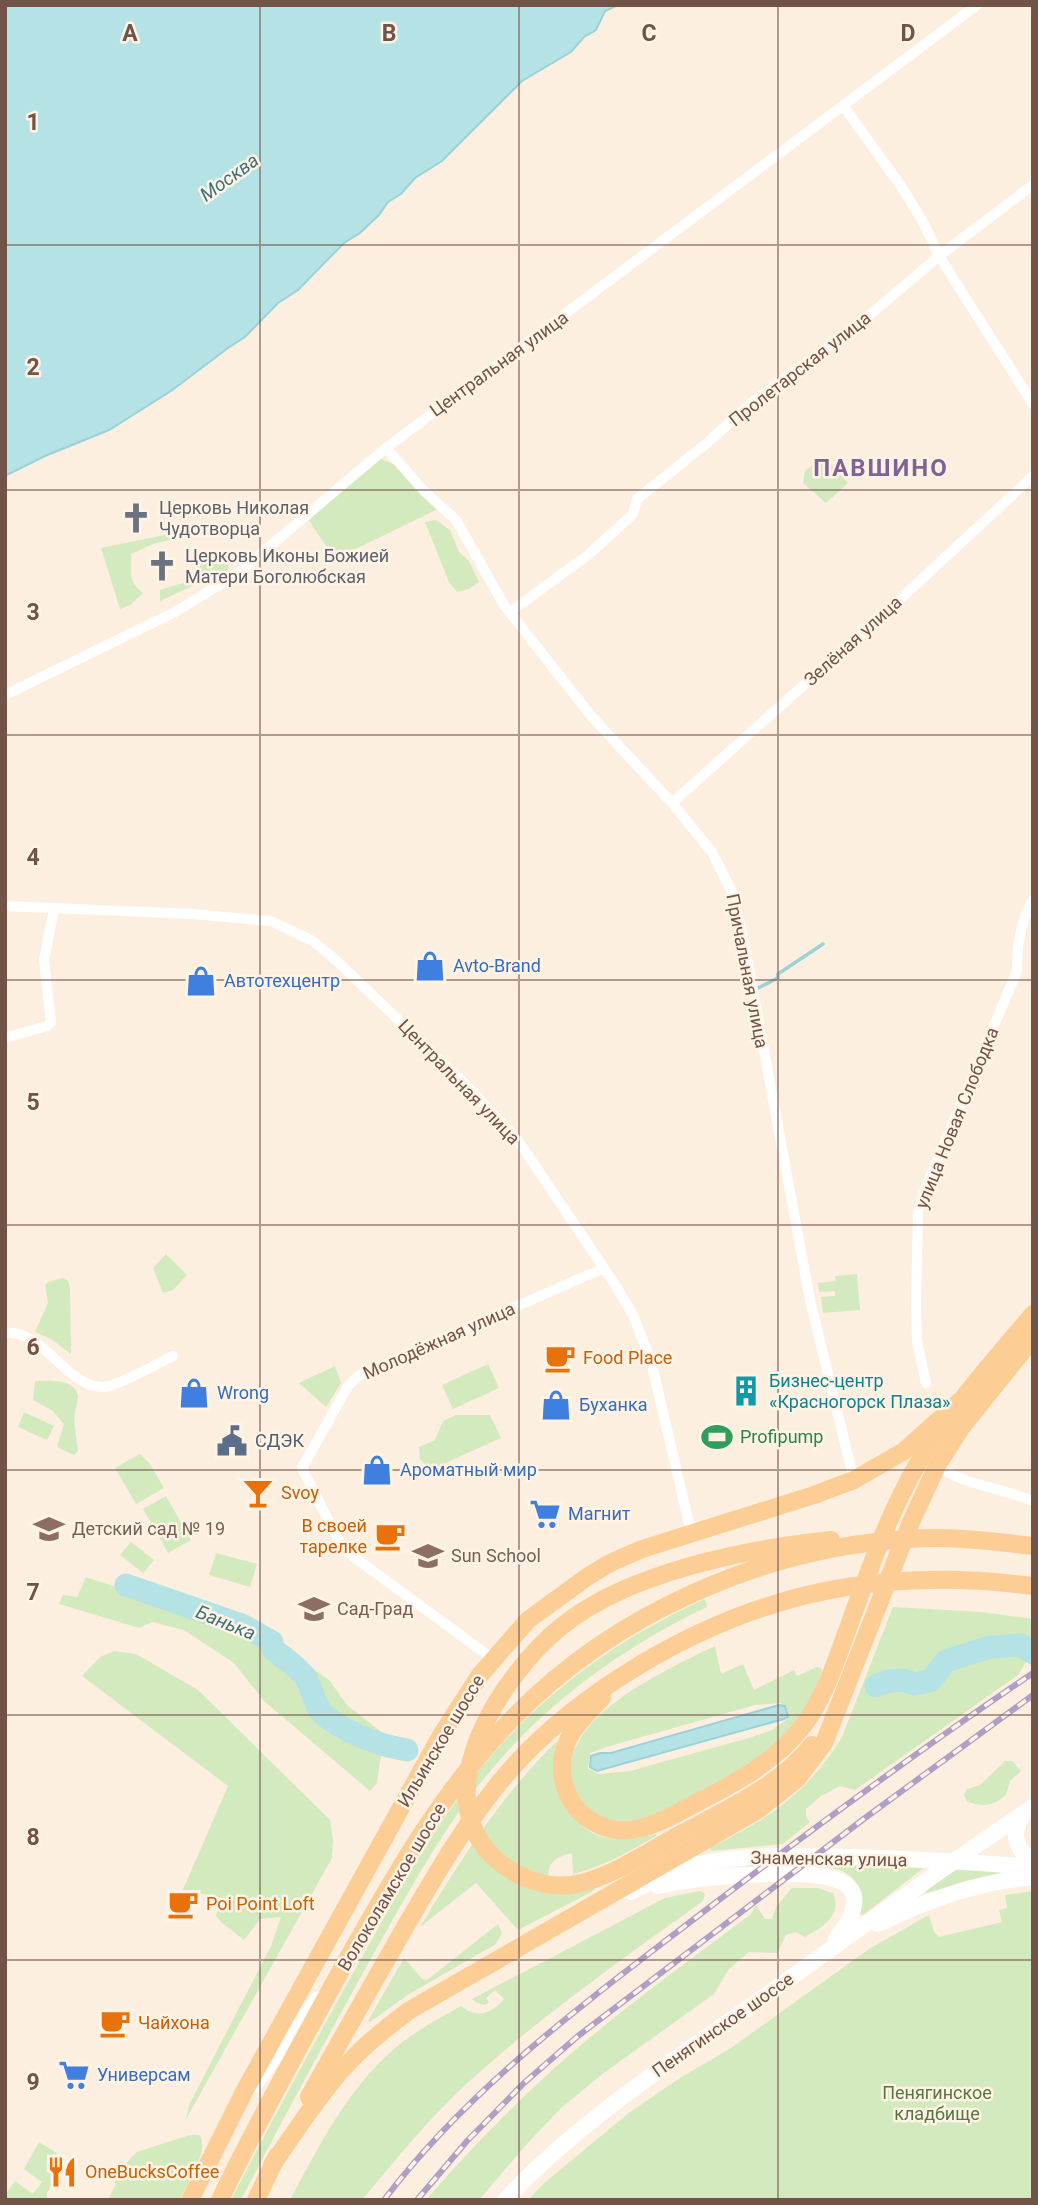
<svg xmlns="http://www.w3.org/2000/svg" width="1038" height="2205" viewBox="0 0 1038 2205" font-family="Roboto,sans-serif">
	<rect width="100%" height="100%" fill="#fcefdf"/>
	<g fill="#d3e9be" fill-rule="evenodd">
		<polygon points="824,456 848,483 826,503 803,483 805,471"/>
		<polygon points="381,459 396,465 438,509 335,559 308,519"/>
		<polygon points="436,520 450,530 459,552 469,561 479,582 469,589 457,592 449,582 425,522"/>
		<path d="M189 530V535L153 544 131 554C132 571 127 581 143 593L130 605 120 609 101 548Z"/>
		<polygon points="224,555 229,569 160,601 160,590 192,580 195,568"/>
		<polygon points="166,1254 187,1275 173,1290 163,1293 153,1268"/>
		<polygon points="857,1274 860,1310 823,1313 821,1297 835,1296 835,1291 819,1292 818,1283 836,1281 835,1276"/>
		<polygon points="63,1278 68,1281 70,1287 71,1354 51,1339 35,1332 48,1303 45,1285 48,1282"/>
		<polygon points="488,1364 499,1388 453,1409 442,1385"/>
		<polygon points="335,1366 341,1383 326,1407 299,1383"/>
		<path d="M35 1381C47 1381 75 1378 78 1396 78 1401 76 1407 75 1412 73 1424 77 1439 78 1451L74 1455 57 1447 64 1424 53 1411 33 1400Z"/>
		<polygon points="24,1412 54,1426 47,1440 18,1427"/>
		<polygon points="456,1415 490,1415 501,1438 430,1470 420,1459 419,1447 435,1440 443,1421"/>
		<polygon points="140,1454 150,1464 164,1488 136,1504 115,1468"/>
		<polygon points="166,1496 191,1540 168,1553 143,1509"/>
		<polygon points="131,1542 154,1560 143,1573 120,1555"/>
		<polygon points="216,1553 257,1564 250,1587 209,1575"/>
		<polygon points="86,1577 202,1616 232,1613 274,1640 330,1681 347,1705 384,1734 377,1783 370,1791 264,1701 234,1663 184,1630 152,1622 139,1628 59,1604 63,1595 77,1597"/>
		<path d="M705 1599 707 1607C610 1653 526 1718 463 1806 424 1861 392 1921 359 1980 319 2053 279 2126 241 2200H231C270 2124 311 2049 352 1975 386 1915 418 1853 459 1797 521 1710 607 1643 705 1599Z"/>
		<path d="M893 1607 981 1612 1033 1619V1656L1028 1659 1018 1675 855 1790 840 1786 821 1796 806 1809V1817L810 1822 783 1844 711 1851 709 1848C767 1820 808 1793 842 1737Z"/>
		<path d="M715 1646 721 1674 743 1664 754 1690 794 1670 797 1676 817 1667 821 1668 822 1671C815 1691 806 1710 792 1727 785 1736 775 1746 766 1753 742 1771 651 1825 624 1822 604 1821 586 1811 577 1793 542 1724 668 1669 715 1646ZM780 1703 786 1705 789 1718 772 1730 752 1737 630 1771 598 1774 588 1768 590 1753 610 1746 755 1705Z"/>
		<polygon points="114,1651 136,1654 198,1690 330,1820 333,1839 332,1858 185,2121 190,2103 271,1946 281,1917 260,1919 244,1940 222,1923 216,1916 218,1909 213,1897 204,1894 181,1894 228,1786 82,1676 100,1657"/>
		<path d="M556 1742H559C550 1768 555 1776 567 1799 571 1806 575 1816 580 1823 598 1845 633 1839 657 1834L656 1836C630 1851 603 1867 573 1874L572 1853C547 1859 547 1868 549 1891L594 1888 595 1890 518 1930 476 1883 420 1927C460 1861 500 1797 556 1742Z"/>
		<path d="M1005 1761H1012L1021 1771 1010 1781 1006 1795C993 1806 982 1808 967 1801L964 1795 967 1789 980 1785Z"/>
		<path d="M780 1860 925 1867 863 1915 859 1913C859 1906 860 1898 859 1891 852 1850 764 1871 737 1865Z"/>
		<polygon points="958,1868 1002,1871 1002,1873 926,1893 925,1890"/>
		<path d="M792 1888H818L833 1893C843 1915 822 1928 805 1937L796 1932 786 1935 777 1953 749 1952 729 1969 714 1994 605 2072 561 2108 525 2146 479 2200H426C479 2139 535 2082 598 2031 647 1990 700 1953 751 1914L756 1905 765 1919H772L776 1907Z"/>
		<path d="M700 1891 705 1894 703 1901C621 1960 537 2019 462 2088 426 2122 394 2162 362 2200H290C319 2146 347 2090 393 2050 413 2032 438 2019 461 2006 477 2019 491 2014 504 1999L495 1990 486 1998 489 2002 485 2005 477 2003 472 1999 665 1898Z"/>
		<polygon points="1033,1891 1033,2200 528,2200 543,2184 630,2112 680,2078 731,2048 869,1949 929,1915 934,1932 939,1937 1002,1922 999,1910 1007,1908 1005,1895"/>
		<polygon points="498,1924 502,1933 496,1944 409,1994 370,2022 368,2021 404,1958 422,1979 427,1980"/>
		<path d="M190 2135H199C211 2149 187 2184 179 2200H108L116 2184 114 2182 128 2161 137 2152Z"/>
		<polygon points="39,2142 57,2153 46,2171 56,2177 47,2193 47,2200 5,2200 5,2195 15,2181 33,2194 42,2182 24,2169"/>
	</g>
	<g fill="#b4e2e5" stroke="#9ad2d7" stroke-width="2">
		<polygon points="5,5 618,5 605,11 596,30 584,37 571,52 522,81 442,161 415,178 401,194 388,202 379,215 360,233 344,243 298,290 278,303 245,337 228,348 171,391 109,430 45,456 5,476"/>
		<polygon points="779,1705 785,1706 788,1717 784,1719 597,1771 590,1767 591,1756 600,1753 611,1753"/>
	</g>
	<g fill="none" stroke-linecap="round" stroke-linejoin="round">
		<polyline stroke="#9ad2d7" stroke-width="3.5" points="758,988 778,978 778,974 823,944"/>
		<g stroke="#b4e2e5" stroke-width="23">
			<path d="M126 1585 242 1625 272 1642 273 1649C284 1658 298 1667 306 1678 313 1689 313 1703 322 1713 342 1732 381 1746 407 1750"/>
			<polyline points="876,1686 888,1681 903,1680 914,1684 930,1681 946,1661 990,1647 1021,1645 1033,1653"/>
		</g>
		<g stroke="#fff" stroke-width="10">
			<polyline points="844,107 901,186 923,222 939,256 1033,404"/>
			<polyline points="386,448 425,492 456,520 504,605 592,717 672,803 712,852 734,896 745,947 810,1300 854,1480"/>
			<polyline points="510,612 588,555 633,514 637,499 707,443 750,404 865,319 939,256 1033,185"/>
			<polyline points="5,695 175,612 237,574 386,448 977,5"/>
			<polyline points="672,803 911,589 1033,476"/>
			<polyline points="5,906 193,914 271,921 313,941 337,961 463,1082 517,1139 616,1286 633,1315 651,1361 691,1532"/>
			<polyline points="5,1038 47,1026 51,1022 44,960 54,909"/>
			<path d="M5 1333C42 1328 66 1387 103 1387 116 1387 159 1363 173 1356"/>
			<path d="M926 1383 917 1341 916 1304 918 1211 927 1184 1017 971C1017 945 1020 923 1033 900"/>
			<path d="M937 1466C965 1485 1001 1488 1033 1501"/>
			<polyline points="493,1659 343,1549 302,1468 348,1386 358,1376 604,1268"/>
		</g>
		<g stroke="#fff" stroke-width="16">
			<path d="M1024 1814C1010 1832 1015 1849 1033 1862"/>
			<path d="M658 1886C700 1877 738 1874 781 1874 831 1873 883 1879 836 1939"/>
			<path d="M631 1892C652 1881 673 1870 695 1865 746 1853 799 1856 850 1857 911 1859 972 1862 1033 1867"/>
			<path d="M878 1924C928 1900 977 1882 1033 1877"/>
			<polyline points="254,2085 318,1999"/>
			<path d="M505 2200C577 2123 665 2066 751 2006 845 1940 937 1871 1033 1807"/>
		</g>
		<g stroke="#fcce96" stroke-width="18">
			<path d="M602 1698C591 1710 579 1721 571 1734 554 1765 562 1804 593 1822 625 1841 658 1824 687 1808 729 1786 773 1765 803 1726 824 1699 835 1663 847 1631 868 1574 887 1517 917 1465 949 1410 992 1363 1033 1314"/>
			<path d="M812 1745C779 1787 723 1811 677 1836 644 1854 609 1879 572 1885 545 1888 518 1878 498 1861 421 1796 503 1673 562 1626 629 1572 746 1549 831 1540"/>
			<path d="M309 2097C339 2043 369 1990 400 1936 432 1881 463 1826 504 1777 542 1732 587 1697 638 1666 764 1590 887 1567 1033 1586"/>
			<path d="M272 2165C298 2128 323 2088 355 2056 372 2039 391 2024 410 2010L758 1810 797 1779 824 1743 911 1522 937 1466 961 1428 1033 1338"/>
			<polyline points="190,2200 245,2090 440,1737 480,1675 528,1620 587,1577 610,1563 642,1549 814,1495 854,1480 904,1451 960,1401"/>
			<path d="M220 2200C255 2126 295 2055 334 1983 386 1890 437 1796 512 1719 613 1614 763 1548 908 1539 949 1536 992 1541 1033 1546"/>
			<polyline points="256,2200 277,2156"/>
		</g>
		<g stroke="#b09fc4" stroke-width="6">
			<g id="rail">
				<path d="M384 2200C466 2092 574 2011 681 1929 796 1841 913 1754 1033 1673"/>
				<polyline points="417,2200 467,2141 524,2083 578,2036 865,1818 1033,1695"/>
			</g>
		</g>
		<use href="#rail" stroke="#fff3e5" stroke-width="3.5" stroke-dasharray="10" stroke-linecap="butt"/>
	</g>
	<path fill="none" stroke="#725347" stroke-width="2" stroke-opacity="0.55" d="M260 5V2200M519 5V2200M778 5V2200M5 245H1033M5 490H1033M5 735H1033M5 980H1033M5 1225H1033M5 1470H1033M5 1715H1033M5 1960H1033"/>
	<defs>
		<g id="church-bare" transform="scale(2.415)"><path d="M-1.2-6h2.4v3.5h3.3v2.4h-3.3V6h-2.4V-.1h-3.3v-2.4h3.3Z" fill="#6b7280" stroke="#fff3e5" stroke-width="2.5" paint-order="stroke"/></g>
		<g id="shop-bare" transform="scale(2.415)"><path d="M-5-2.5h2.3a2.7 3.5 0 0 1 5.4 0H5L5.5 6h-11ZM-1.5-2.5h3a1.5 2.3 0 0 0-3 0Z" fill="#3f7fe0" stroke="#fff3e5" stroke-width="2.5" paint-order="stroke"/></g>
		<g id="cafe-bare" transform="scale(2.415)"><path d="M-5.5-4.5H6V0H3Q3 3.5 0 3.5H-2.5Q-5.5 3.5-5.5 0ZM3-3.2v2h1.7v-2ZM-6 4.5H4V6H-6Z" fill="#e8710a" stroke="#fff3e5" stroke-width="2.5" paint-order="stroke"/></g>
		<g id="building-bare" transform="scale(2.415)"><path d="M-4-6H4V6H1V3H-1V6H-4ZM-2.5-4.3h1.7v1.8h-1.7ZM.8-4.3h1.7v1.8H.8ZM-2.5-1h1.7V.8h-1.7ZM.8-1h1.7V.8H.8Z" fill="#0f9aa8" stroke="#fff3e5" stroke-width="2.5" paint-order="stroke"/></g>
		<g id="stadium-bare" transform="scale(2.415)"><path d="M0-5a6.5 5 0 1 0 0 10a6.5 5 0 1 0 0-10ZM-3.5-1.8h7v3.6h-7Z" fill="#2e9e5b" stroke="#fff3e5" stroke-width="2.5" paint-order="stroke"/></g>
		<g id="civic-bare" transform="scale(2.415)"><path d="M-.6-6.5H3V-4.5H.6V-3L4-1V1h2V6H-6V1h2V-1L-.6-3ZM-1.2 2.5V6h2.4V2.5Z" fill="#5c6f8a" stroke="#fff3e5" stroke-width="2.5" paint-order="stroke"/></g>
		<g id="bar-bare" transform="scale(2.415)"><path d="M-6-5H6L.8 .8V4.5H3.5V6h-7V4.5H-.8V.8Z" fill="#e8710a" stroke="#fff3e5" stroke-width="2.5" paint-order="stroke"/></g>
		<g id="supermarket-bare" transform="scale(2.415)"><path d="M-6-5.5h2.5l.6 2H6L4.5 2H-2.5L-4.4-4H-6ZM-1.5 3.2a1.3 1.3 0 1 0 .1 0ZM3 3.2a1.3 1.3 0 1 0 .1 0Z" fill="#3f7fe0" stroke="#fff3e5" stroke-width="2.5" paint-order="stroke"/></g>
		<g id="school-bare" transform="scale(2.415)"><path d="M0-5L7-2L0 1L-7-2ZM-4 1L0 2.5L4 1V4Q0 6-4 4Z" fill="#8d6e63" stroke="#fff3e5" stroke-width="2.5" paint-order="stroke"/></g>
		<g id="restaurant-bare" transform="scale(2.415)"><path d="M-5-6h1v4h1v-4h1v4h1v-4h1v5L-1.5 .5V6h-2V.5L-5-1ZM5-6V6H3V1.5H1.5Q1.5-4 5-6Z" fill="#e8710a" stroke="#fff3e5" stroke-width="2.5" paint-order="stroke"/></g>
	</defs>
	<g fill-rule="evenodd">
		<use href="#church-bare" x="136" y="518"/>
		<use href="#church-bare" x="162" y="566"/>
		<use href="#shop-bare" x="430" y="966"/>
		<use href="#shop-bare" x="201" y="981"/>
		<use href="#cafe-bare" x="560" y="1358"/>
		<use href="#building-bare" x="746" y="1391"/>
		<use href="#shop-bare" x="194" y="1393"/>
		<use href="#shop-bare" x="556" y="1405"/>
		<use href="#stadium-bare" x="717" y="1437"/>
		<use href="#civic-bare" x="232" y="1441"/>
		<use href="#shop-bare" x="377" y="1470"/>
		<use href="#bar-bare" x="258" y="1493"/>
		<use href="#supermarket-bare" x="545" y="1514"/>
		<use href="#school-bare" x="49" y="1529"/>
		<use href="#cafe-bare" x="390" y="1536"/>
		<use href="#school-bare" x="428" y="1556"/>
		<use href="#school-bare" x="314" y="1609"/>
		<use href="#cafe-bare" x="183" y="1904"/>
		<use href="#cafe-bare" x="115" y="2023"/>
		<use href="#supermarket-bare" x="74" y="2075"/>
		<use href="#restaurant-bare" x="62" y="2172"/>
	</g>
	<g text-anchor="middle" stroke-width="5" stroke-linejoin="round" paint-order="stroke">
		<g font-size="18" fill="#725347" stroke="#fff3e5">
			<text transform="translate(499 364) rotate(-36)" y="6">Центральная улица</text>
			<text transform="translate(800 369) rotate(-38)" y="6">Пролетарская улица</text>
			<text transform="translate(853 641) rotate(-42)" y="6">Зелёная улица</text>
			<text transform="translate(747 971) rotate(79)" y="6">Причальная улица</text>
			<text transform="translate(459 1082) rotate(46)" y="6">Центральная улица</text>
			<text transform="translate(957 1118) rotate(-68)" y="6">улица Новая Слободка</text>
			<text transform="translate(439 1341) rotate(-24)" y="6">Молодёжная улица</text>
			<text transform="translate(441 1741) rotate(-59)" y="6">Ильинское шоссе</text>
			<text transform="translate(829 1859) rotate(1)" y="6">Знаменская улица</text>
			<text transform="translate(392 1887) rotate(-59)" y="6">Волоколамское шоссе</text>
			<text transform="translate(723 2025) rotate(-35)" y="6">Пенягинское шоссе</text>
		</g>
		<g font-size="18" fill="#5b616d" stroke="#fff3e5" text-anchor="start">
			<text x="159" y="514">Церковь Николая<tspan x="159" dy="21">Чудотворца</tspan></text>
			<text x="185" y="562">Церковь Иконы Божией<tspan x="185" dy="21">Матери Боголюбская</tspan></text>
		</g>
		<g font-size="18" fill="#366cbe" stroke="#fff3e5" text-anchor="start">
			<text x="453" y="972">Avto-Brand</text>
			<text x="224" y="987">Автотехцентр</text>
			<text x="217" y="1399">Wrong</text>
			<text x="579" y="1411">Буханка</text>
			<text x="400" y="1476">Ароматный мир</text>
			<text x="568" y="1520">Магнит</text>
			<text x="97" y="2081">Универсам</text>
		</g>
		<g font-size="18" fill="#c56008" stroke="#fff3e5" text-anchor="start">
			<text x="583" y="1364">Food Place</text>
			<text x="281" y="1499">Svoy</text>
			<text x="367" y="1532" text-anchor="end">В своей<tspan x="367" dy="21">тарелке</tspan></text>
			<text x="206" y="1910">Poi Point Loft</text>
			<text x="138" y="2029">Чайхона</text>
			<text x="85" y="2178">OneBucksCoffee</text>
		</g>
		<g font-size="18" fill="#0d838f" stroke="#fff3e5" text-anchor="start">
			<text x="769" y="1387">Бизнес-центр<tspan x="769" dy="21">«Красногорск Плаза»</tspan></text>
		</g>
		<g font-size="18" fill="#27864d" stroke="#fff3e5" text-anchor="start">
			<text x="740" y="1443">Profipump</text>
		</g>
		<g font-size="18" fill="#4e5e75" stroke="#fff3e5" text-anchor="start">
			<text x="255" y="1447">СДЭК</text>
		</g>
		<g font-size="18" fill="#785e54" stroke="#fff3e5" text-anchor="start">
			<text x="72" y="1535">Детский сад № 19</text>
			<text x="451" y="1562">Sun School</text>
			<text x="337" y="1615">Сад-Град</text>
		</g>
		<g font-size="18" fill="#54783f" stroke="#fff3e5">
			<text x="937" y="2099">Пенягинское<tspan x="937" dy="21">кладбище</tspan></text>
		</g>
		<g font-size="19" font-style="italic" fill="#3b7378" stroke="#fff3e5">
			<text transform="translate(229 177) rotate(-36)" y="7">Москва</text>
			<text transform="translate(226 1622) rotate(22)" y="7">Банька</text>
		</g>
		<g font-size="24" font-weight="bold" letter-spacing="2" fill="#806296" stroke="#fff3e5">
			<text x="881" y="476">ПАВШИНО</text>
		</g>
	</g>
	<g font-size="23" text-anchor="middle" font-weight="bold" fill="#725347" stroke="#fff3e5" stroke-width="5" stroke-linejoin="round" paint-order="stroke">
		<text x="130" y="41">A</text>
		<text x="389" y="41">B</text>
		<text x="649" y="41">C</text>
		<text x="908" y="41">D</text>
		<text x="33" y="130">1</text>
		<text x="33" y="375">2</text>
		<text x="33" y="620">3</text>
		<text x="33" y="865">4</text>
		<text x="33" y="1110">5</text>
		<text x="33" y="1355">6</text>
		<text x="33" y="1600">7</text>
		<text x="33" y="1845">8</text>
		<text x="33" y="2090">9</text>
	</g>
	<rect width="1038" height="2205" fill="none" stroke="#725347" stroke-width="14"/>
</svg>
